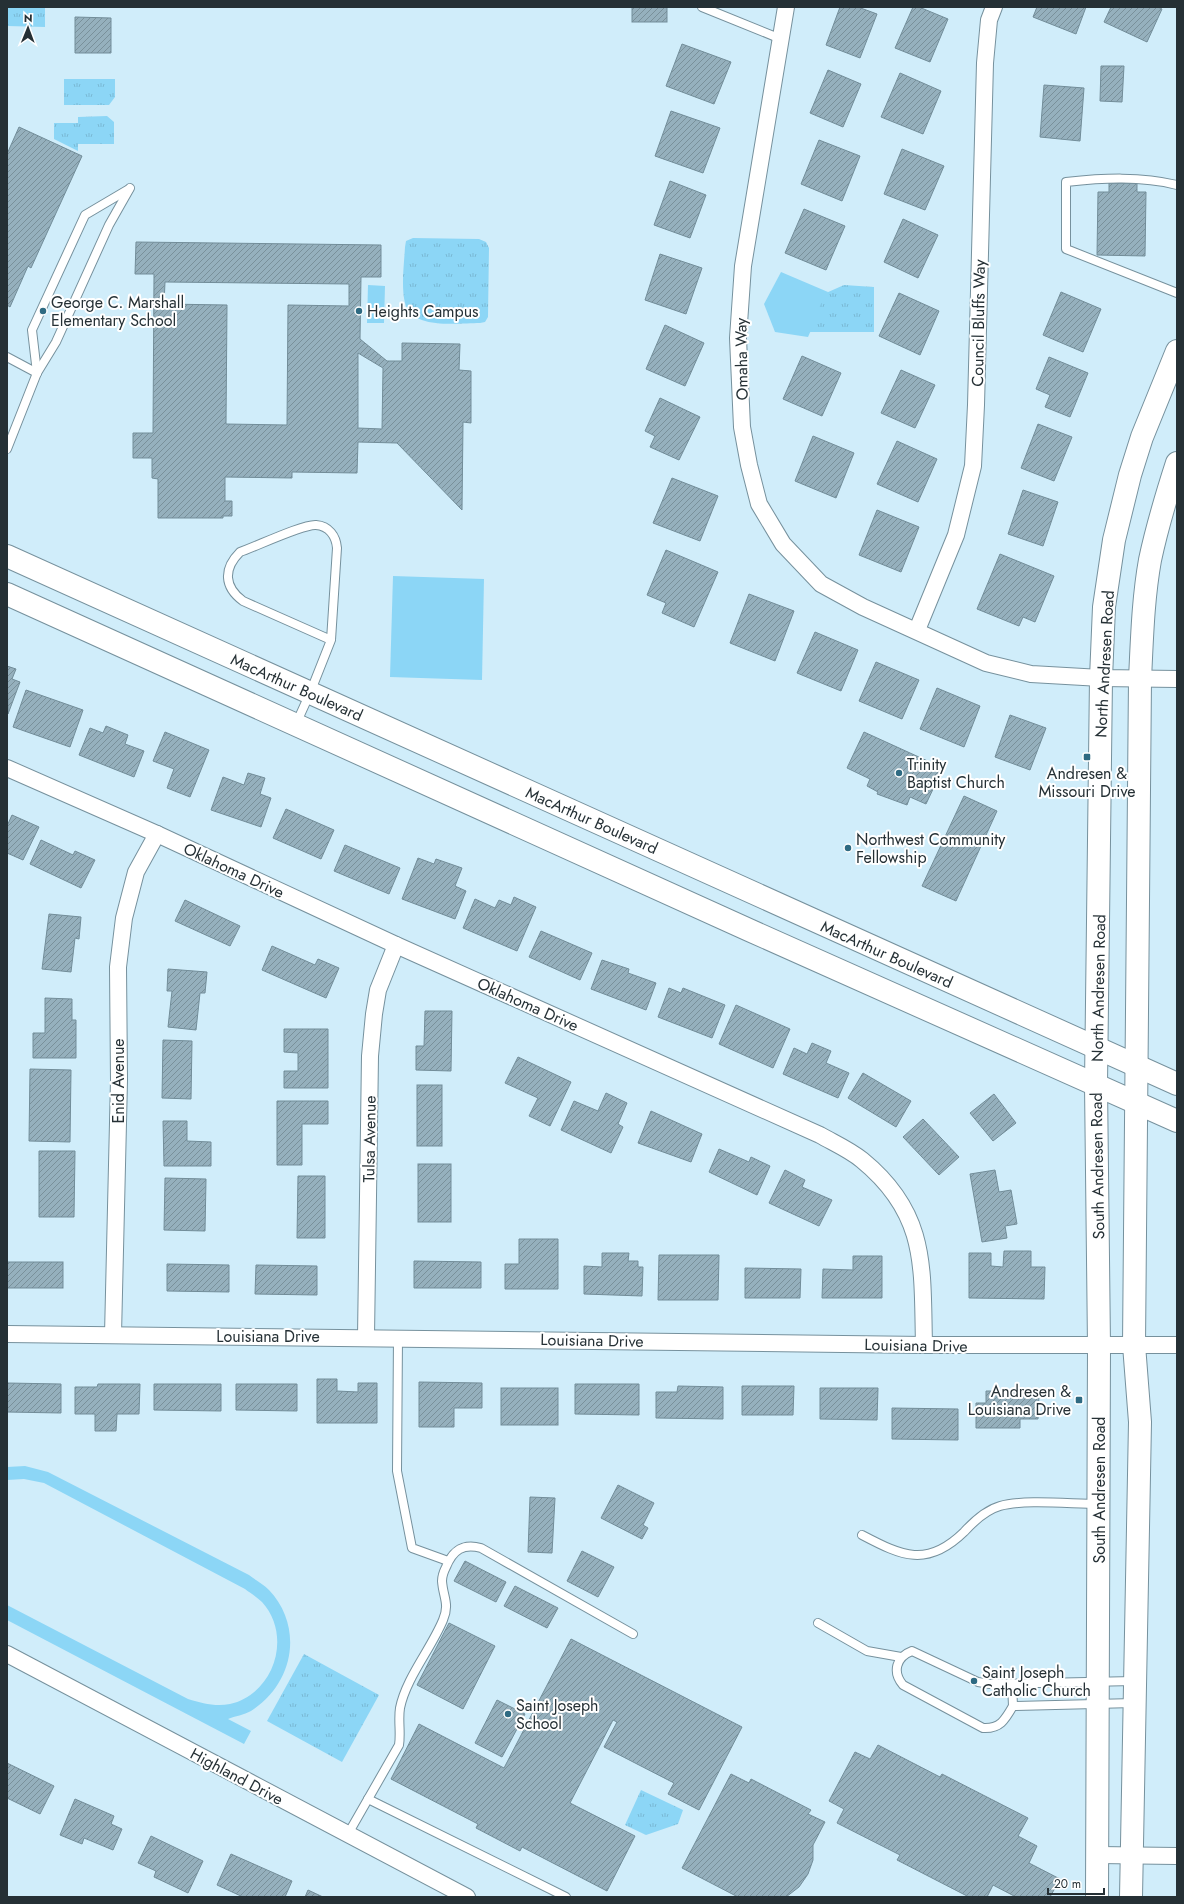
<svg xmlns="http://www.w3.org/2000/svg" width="1184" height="1904" viewBox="0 0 1184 1904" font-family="Jost,sans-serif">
	<defs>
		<pattern id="park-tufts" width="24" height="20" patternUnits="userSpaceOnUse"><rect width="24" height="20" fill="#8cd6f6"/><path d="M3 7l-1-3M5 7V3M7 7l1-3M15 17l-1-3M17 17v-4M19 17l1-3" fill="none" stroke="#79b8d4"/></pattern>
		<pattern id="building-hatch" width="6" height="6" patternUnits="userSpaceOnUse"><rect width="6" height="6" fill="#95b0bd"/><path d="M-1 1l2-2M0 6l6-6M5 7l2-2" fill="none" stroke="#79909a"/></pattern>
	</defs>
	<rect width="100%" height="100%" fill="#d0edfa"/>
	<g fill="#8cd6f6">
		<polygon points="781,272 828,292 808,337 775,332 764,304"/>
		<polygon points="368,285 385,286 384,323 367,323"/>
		<polygon points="393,576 484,579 482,680 390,677"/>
		<path d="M25 1466 48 1472 249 1575C255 1580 263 1584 269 1590 304 1627 294 1684 251 1711 244 1715 235 1716 228 1719L251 1731 244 1744 7 1620V1605L188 1699C202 1703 215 1707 230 1704 274 1694 293 1636 262 1602 257 1597 250 1593 245 1589L44 1483 24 1479 7 1480V1467Z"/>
	</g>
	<g fill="url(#park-tufts)">
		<polygon points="7,7 45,7 45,27 7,26"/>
		<polygon points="64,79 115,79 115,97 109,105 64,105"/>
		<polygon points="107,116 114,122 114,144 78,144 78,151 54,139 54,123 78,123 78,117"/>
		<path d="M413 238 479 239 486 242 489 248 488 317 485 322 480 323C458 323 411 330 405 303 401 286 404 265 405 247L406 241Z"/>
		<polygon points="844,285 874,287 874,332 808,332 826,293"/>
		<polygon points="304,1654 379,1695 342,1762 267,1721"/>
		<polygon points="641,1790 683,1810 678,1824 646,1835 625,1825"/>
	</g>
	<g fill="url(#building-hatch)" stroke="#728d99" fill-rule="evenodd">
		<rect x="632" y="7" width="35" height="15"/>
		<polygon points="840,7 858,7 877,14 860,58 826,45"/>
		<polygon points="913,7 919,7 948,19 930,62 895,48"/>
		<polygon points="1037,7 1086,7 1076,34 1033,17"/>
		<polygon points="1111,7 1158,7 1162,9 1147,42 1104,22"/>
		<polygon points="75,17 111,18 111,53 75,53"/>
		<polygon points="682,44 731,62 714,104 666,86"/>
		<polygon points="1101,66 1124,66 1122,102 1100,101"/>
		<polygon points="828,70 861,84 843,127 810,113"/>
		<polygon points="900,73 941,91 923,134 881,117"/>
		<polygon points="1044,85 1084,88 1080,141 1040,137"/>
		<polygon points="671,111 720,128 703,173 655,156"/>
		<polygon points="19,127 82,156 31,268 28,266 10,307 7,305 7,154"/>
		<polygon points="819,140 860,156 842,201 801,184"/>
		<polygon points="902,149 944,166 925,210 884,194"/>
		<polygon points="670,181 706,195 690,238 654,225"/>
		<polygon points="1109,183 1137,183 1137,192 1146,192 1145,256 1097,255 1098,192 1109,192"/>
		<polygon points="804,209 845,226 826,270 785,253"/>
		<polygon points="903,219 938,235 918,278 884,262"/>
		<path d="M136 242 381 245V277H361L360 339 387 361H402V343L460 344 459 370 471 371V423L463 422 462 510 397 443 358 442 357 473 292 472V478L225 477V501H232V516H223V518H158V479L152 478V458H133V433H153L154 274H135ZM165 282 349 284V306L288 305 287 425 226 424 227 305 164 304ZM358 353 383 368 382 429 358 428Z"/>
		<polygon points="660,254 702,268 686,314 645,300"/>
		<polygon points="1061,292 1101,309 1083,352 1043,335"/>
		<polygon points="899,293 939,311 920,355 879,336"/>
		<polygon points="665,325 704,343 685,386 646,369"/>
		<polygon points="802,356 841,373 822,416 783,399"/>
		<polygon points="1049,357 1088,373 1070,417 1045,407 1050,395 1036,389"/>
		<polygon points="901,370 935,385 915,428 881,413"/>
		<polygon points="660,398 700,417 679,460 650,447 655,436 645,431"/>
		<polygon points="1038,424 1072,437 1054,481 1021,468"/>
		<polygon points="813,436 854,453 836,498 795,481"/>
		<polygon points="897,441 937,459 918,502 877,484"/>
		<polygon points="672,478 718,496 700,541 653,523"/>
		<polygon points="1023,490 1058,502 1043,546 1008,534"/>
		<polygon points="877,510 919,527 901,572 859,555"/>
		<polygon points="666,550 718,572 694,627 662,613 666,603 647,595"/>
		<polygon points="1000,554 1054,576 1035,622 1023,617 1019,626 977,609"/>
		<polygon points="749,594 794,611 775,661 730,643"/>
		<polygon points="815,632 858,650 841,691 797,673"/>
		<polygon points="876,662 919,680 902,719 859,701"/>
		<polygon points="7,666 16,669 12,679 20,682 8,714"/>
		<polygon points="937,688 980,706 964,747 920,729"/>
		<polygon points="26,690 83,710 70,747 13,727"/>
		<polygon points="1010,715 1046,728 1030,770 995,757"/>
		<polygon points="106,726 128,735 125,744 144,751 134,777 79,755 90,728 103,733"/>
		<polygon points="165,732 209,750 190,797 167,788 174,769 153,761"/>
		<polygon points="864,732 943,768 926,804 910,797 907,805 877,794 878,792 867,786 870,779 847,768"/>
		<polygon points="248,773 265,778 260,794 271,798 261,827 211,810 223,777 244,785"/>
		<polygon points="964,796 997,811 956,901 922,886"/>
		<polygon points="286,809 334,830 321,859 273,838"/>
		<polygon points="12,815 39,827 23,860 7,853 7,826"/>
		<polygon points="41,840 73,855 75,851 95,860 81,888 30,864"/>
		<polygon points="345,845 400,868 389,894 334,871"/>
		<polygon points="418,858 434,864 436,859 462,868 455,886 466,891 455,919 402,899"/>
		<polygon points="514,897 536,907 517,951 463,928 475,899 495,908 499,900 511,905"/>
		<polygon points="185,900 240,926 230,946 175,921"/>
		<polygon points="49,914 81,917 79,939 75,938 71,972 42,969"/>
		<polygon points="541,931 592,953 580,980 529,957"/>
		<polygon points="272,946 315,965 318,959 339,968 326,998 262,970"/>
		<polygon points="602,960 629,969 628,973 656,983 646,1010 591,989"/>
		<polygon points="168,969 207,972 205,993 200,993 196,1030 168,1027 172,991 167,991"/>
		<polygon points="669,988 681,993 683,988 725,1005 712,1038 658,1017"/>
		<polygon points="45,998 72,999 72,1020 76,1020 76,1058 33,1058 33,1033 45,1033"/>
		<polygon points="736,1005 790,1029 773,1068 719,1044"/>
		<polygon points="425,1011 452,1011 451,1071 416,1070 416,1046 424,1046"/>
		<polygon points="284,1029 328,1029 328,1088 284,1088 284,1071 298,1071 298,1053 284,1052"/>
		<polygon points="163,1040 192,1041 191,1099 162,1098"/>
		<polygon points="812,1043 831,1051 826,1063 849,1073 838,1098 783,1074 794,1048 807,1054"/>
		<polygon points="518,1057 571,1082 550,1126 529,1116 538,1098 505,1083"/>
		<polygon points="30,1069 71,1070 70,1142 29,1141"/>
		<polygon points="863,1073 911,1101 896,1127 848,1098"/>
		<rect x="417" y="1085" width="25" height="61"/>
		<polygon points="606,1093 627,1103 618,1124 623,1127 611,1153 561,1130 574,1101 598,1111"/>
		<polygon points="994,1094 1016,1123 993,1141 970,1113"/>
		<polygon points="277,1101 328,1101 328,1124 302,1124 302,1165 277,1165"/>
		<polygon points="651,1111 702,1134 691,1162 638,1143"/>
		<polygon points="923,1119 959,1157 939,1175 903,1137"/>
		<polygon points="163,1121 187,1121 187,1141 211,1142 211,1166 164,1166"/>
		<polygon points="719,1149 749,1162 751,1157 770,1166 757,1195 709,1172"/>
		<polygon points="39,1151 75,1151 74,1217 39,1217"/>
		<rect x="418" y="1164" width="33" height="58"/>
		<polygon points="785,1170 805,1180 802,1187 832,1200 819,1226 769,1203"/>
		<polygon points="995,1170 999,1192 1011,1190 1017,1224 1005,1226 1007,1238 982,1242 970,1174"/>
		<polygon points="298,1176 325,1176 325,1238 297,1238"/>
		<polygon points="165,1178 206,1179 205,1231 164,1230"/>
		<polygon points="519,1239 558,1239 558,1289 505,1289 505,1264 519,1264"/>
		<polygon points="1004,1251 1031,1251 1031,1267 1045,1267 1044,1299 969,1298 969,1253 991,1253 991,1266 1003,1267"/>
		<polygon points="602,1253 629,1253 628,1261 638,1261 638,1267 643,1267 642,1296 584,1294 584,1266 602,1267"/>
		<polygon points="659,1255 719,1255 718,1300 658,1300"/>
		<polygon points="853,1256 882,1256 882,1298 822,1298 823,1269 853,1270"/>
		<polygon points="414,1261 481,1262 481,1288 414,1288"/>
		<rect x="7" y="1262" width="56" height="26"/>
		<polygon points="167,1264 229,1265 229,1292 167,1291"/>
		<polygon points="256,1265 317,1266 317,1295 255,1294"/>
		<polygon points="745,1268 801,1269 800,1298 745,1298"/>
		<polygon points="317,1379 337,1379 337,1391 358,1392 358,1383 377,1383 377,1423 317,1423"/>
		<polygon points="419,1382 482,1383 482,1408 454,1408 454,1427 419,1427"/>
		<polygon points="7,1383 61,1384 61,1413 7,1412"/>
		<polygon points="98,1384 140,1384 139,1414 117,1414 116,1431 95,1431 95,1414 75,1414 75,1387 97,1387"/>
		<polygon points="154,1384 221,1384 221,1411 154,1410"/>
		<polygon points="236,1384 297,1384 297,1411 236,1410"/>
		<polygon points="575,1384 639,1384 639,1415 575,1414"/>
		<polygon points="678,1386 723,1387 723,1419 656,1418 656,1392 677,1392"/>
		<polygon points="742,1386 794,1386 793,1415 742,1415"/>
		<rect x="501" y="1388" width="57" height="37"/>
		<polygon points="820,1388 878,1388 877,1420 820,1419"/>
		<polygon points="986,1391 1021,1391 1021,1395 1039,1395 1038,1419 1020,1419 1020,1428 976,1428 976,1403 986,1403"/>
		<polygon points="892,1408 958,1409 958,1440 892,1439"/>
		<polygon points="618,1485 654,1503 643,1525 648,1528 642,1539 601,1518"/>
		<polygon points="530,1497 555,1498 552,1553 528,1552"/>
		<polygon points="582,1551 614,1567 598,1597 567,1581"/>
		<polygon points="465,1561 506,1582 496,1602 454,1581"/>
		<polygon points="515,1586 558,1608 547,1628 504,1606"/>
		<polygon points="449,1623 495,1646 463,1709 417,1685"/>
		<polygon points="571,1639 742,1727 699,1810 668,1794 674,1783 604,1747 617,1722 613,1720 570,1803 635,1836 607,1891 522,1847 520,1851 476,1828 478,1824 391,1779 419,1724 504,1768"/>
		<polygon points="497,1700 525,1714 502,1757 475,1743"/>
		<polygon points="878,1745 940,1777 942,1774 1028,1818 1018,1836 1037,1846 1029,1863 1060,1879 1050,1897 1016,1897 993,1885 987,1897 969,1897 897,1860 900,1855 837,1823 844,1809 829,1801 855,1752 870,1759"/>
		<polygon points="7,1763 54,1786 40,1814 7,1798"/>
		<polygon points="731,1774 749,1783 751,1779 811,1810 808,1814 825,1822 813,1845 813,1860 808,1874 799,1887 786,1897 738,1897 682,1868"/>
		<polygon points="75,1799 114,1816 111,1824 122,1829 113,1850 84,1838 82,1844 60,1835"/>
		<polygon points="151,1836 203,1861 188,1893 154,1877 156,1871 138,1863"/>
		<polygon points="231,1854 292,1881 285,1897 243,1897 217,1885"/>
		<polygon points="308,1890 323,1897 305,1897"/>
	</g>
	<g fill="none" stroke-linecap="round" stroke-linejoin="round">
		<g stroke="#76919d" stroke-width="10">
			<g id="lane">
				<polyline points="702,7 781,39"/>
				<path d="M1177 185C1141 176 1103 178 1066 182V249L1177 293"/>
				<polyline points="7,357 37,373"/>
				<polyline points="37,373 32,330 85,215 129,189"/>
				<polyline points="7,449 37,373 56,342 109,225 130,188"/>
				<path d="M296 724 310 693 331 640 337 548C336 536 329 526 316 525 303 524 255 547 240 552 223 569 224 587 243 601L331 640"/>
				<polyline points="398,1337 397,1471 412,1548 448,1561"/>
				<path d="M862 1535C902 1556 927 1568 964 1532 974 1521 986 1510 1000 1506 1025 1499 1071 1504 1098 1504"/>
				<polyline points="818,1623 867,1651 901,1657"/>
				<path d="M1134 1681 990 1684 978 1682 912 1651C896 1657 892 1672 903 1685L983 1728C1000 1729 1005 1720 1013 1706L1134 1703"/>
				<polyline points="1012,1684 1013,1706"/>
				<polyline points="368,1799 566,1897"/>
				<path d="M348 1834 399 1745C401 1733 398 1720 400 1708 406 1678 431 1649 443 1620 450 1604 443 1597 442 1581 442 1576 444 1571 446 1567 453 1550 463 1543 481 1548L633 1634"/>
			</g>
		</g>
		<g stroke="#76919d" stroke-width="18">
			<g id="street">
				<polyline points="786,7 743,266 738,338 742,427 749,465 759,504 783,544 821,584 863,607 986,663 1031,674 1101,678 1177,679"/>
				<polyline points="917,630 956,535 973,466 976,405 985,63 989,20 994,7"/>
				<path d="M7 768 157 834 396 945 820 1135C834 1143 850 1150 862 1160 928 1214 922 1267 924 1345"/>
				<polyline points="7,1334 924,1345 1177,1345"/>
				<polyline points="113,1335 119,1080 118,967 124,918 136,872 157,834"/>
				<polyline points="366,1337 370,1056 374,1014 378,990 396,945"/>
				<polyline points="7,1654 467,1897"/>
				<polyline points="1098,1855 1177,1856"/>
			</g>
		</g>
		<g stroke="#76919d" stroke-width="24">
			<g id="secondary">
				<polyline points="7,556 1177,1084"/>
				<polyline points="7,594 749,930 1177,1121"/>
				<polyline points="1097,1897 1099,1346 1096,1084 1101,678 1104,607 1114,540 1130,475 1142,437 1177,351"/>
				<path d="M1131 1897 1140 1422 1134 1345 1140 679C1142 639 1143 599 1150 560 1157 527 1167 494 1177 463"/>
			</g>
		</g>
		<use href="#lane" stroke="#fff" stroke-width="8"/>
		<use href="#street" stroke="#fff" stroke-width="16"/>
		<use href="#secondary" stroke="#fff" stroke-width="22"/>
	</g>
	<g fill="#2e6a82" stroke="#fff" stroke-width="1.5">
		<circle cx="43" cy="311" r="4"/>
		<circle cx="359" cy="311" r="4"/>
		<rect x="1083" y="753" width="8" height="8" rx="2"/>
		<circle cx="899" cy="773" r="4"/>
		<circle cx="848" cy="848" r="4"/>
		<rect x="1075" y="1396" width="8" height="8" rx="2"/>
		<circle cx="974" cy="1681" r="4"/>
		<circle cx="508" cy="1714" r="4"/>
	</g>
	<g text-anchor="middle" stroke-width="4" stroke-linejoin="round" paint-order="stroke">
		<g font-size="16" fill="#253035" stroke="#fff" text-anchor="start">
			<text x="51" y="308">George C. Marshall<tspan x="51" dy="18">Elementary School</tspan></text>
			<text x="367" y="317">Heights Campus</text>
			<text x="907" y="770">Trinity<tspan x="907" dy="18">Baptist Church</tspan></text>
			<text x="1087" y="779" text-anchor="middle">Andresen &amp;<tspan x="1087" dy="18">Missouri Drive</tspan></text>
			<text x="856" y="845">Northwest Community<tspan x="856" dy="18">Fellowship</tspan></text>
			<text x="1071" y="1397" text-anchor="end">Andresen &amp;<tspan x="1071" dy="18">Louisiana Drive</tspan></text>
			<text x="982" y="1678">Saint Joseph<tspan x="982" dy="18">Catholic Church</tspan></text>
			<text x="516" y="1711">Saint Joseph<tspan x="516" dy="18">School</tspan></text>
		</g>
		<g font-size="16" fill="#253035" stroke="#fff">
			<text transform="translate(978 323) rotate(-89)" y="6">Council Bluffs Way</text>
			<text transform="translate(741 359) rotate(-91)" y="6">Omaha Way</text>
			<text transform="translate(1104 664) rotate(-87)" y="6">North Andresen Road</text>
			<text transform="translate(297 687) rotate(24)" y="6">MacArthur Boulevard</text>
			<text transform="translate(592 820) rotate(24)" y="6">MacArthur Boulevard</text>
			<text transform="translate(234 870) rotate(25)" y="6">Oklahoma Drive</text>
			<text transform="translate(887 954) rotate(24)" y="6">MacArthur Boulevard</text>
			<text transform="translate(1098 988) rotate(-89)" y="6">North Andresen Road</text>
			<text transform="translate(528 1004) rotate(24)" y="6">Oklahoma Drive</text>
			<text transform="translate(118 1081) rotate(-90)" y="6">Enid Avenue</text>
			<text transform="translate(369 1139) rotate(-89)" y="6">Tulsa Avenue</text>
			<text transform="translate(1097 1166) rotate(-91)" y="6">South Andresen Road</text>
			<text x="268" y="1342">Louisiana Drive</text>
			<text transform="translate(592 1340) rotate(1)" y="6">Louisiana Drive</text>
			<text transform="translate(916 1345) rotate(1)" y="6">Louisiana Drive</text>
			<text transform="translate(1099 1490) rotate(-90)" y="6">South Andresen Road</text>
			<text transform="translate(237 1776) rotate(28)" y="6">Highland Drive</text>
		</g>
	</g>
	<rect width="1184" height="1904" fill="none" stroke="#253035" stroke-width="16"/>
	<g transform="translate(28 28) rotate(1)" stroke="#ffffff" stroke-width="3" paint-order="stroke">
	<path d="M0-3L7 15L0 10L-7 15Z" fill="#253035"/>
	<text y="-6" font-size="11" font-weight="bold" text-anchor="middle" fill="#253035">N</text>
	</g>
	<path d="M1048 1888v6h56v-6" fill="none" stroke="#253035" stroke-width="2"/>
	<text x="1054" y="1888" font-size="12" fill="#253035" stroke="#ffffff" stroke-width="3" paint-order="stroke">20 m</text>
</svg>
